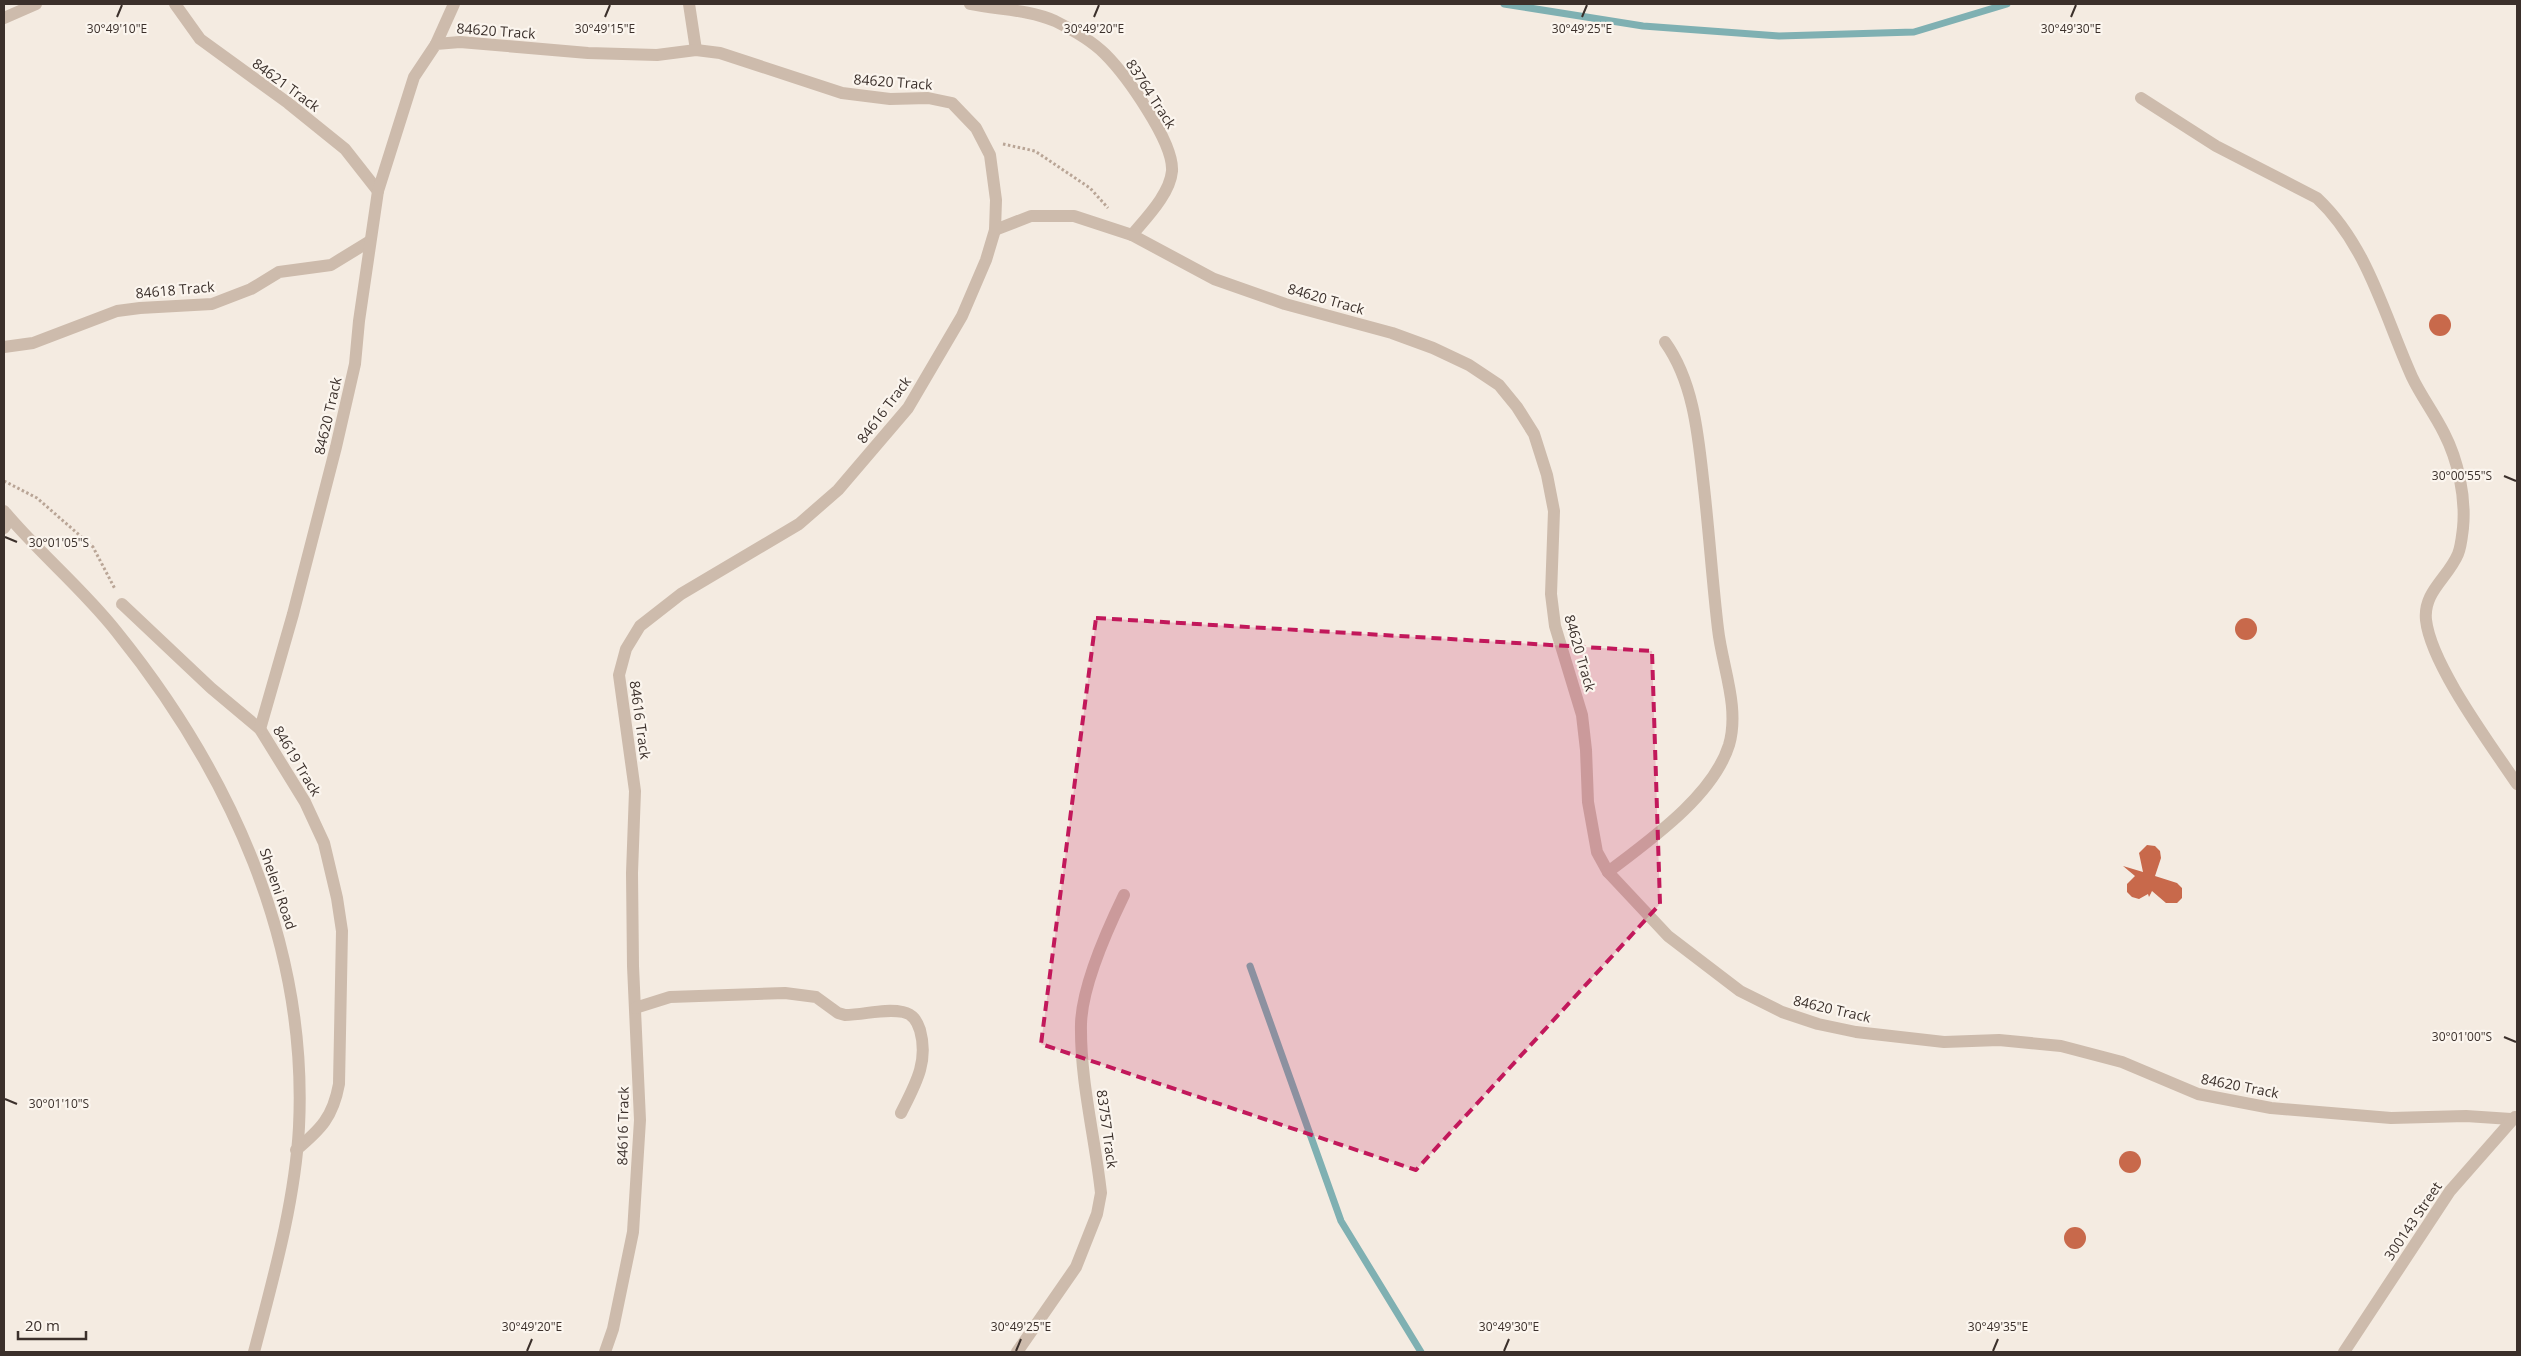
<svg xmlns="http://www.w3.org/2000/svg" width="2521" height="1356" viewBox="0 0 2521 1356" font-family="'Open Sans',sans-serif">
	<rect width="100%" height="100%" fill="#f4ebe1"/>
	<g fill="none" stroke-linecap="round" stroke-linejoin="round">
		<g stroke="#7fb0b2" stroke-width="7">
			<polyline points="1504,4 1643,26 1779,36 1914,32 2007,4"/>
			<polyline points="1250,966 1341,1221 1421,1352"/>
		</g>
	</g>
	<g fill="#c8694b">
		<circle cx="2440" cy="325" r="11"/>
		<circle cx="2246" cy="629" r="11"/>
		<polygon points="2147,845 2155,846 2160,851 2161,858 2155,876 2177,883 2182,888 2182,898 2177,903 2166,903 2152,891 2149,897 2148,894 2139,899 2132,897 2127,892 2127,884 2135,876 2123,866 2143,872 2139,853"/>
		<circle cx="2130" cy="1162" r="11"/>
		<circle cx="2075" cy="1238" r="11"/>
	</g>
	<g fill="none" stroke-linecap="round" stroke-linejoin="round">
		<g stroke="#b9a596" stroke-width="3" stroke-dasharray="2.5 2.5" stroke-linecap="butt">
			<polyline points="1003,144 1035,151 1090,188 1108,208"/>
			<polyline points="4,481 37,498 93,547 115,589"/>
		</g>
		<g stroke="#cdbbac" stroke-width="12">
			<polyline points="175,4 200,39 288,103 345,149 378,191"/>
			<polyline points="689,4 696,50"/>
			<path d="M970 4C998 10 1027 9 1055 21 1073 30 1091 40 1105 54 1126 75 1174 142 1172 171 1170 194 1146 218 1132 235"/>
			<polyline points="4,18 36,4"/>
			<polyline points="436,44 454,4"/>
			<path d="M2141 98 2216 146 2317 198C2368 246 2384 315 2412 377 2421 396 2434 413 2444 433 2458 460 2466 497 2463 528 2462 536 2461 547 2458 554 2448 578 2423 592 2426 620 2431 665 2491 745 2517 784"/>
			<polyline points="995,230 1031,216 1074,216 1132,235 1214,279 1285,304 1392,333 1433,348 1469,365 1499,385 1517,407 1534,434 1547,475 1554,511 1551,594 1555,626 1582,715 1586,750 1588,802 1597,852 1608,872 1668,936 1740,991 1782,1012 1818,1024 1856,1032 1944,1042 1999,1040 2061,1046 2122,1062 2198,1094 2271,1108 2391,1118 2466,1116 2511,1119"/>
			<polyline points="4,347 33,343 117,311 140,308 212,304 251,289 279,272 331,265 370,241"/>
			<polyline points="4,528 10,519"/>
			<path d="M122 604 211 688 260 729 305 802 324 843 337 898 342 931 339 1084C333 1117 321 1129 296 1150"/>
			<polyline points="260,729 293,614 336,447 355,364 359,321 378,191 414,77 436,44 460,42 588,53 657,55 696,50 720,53 842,93 890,99 928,98 952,103 976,128 990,155 996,200 995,230 986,260 962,316 908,408 838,490 799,524 681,594 640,626 626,649 619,675 635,791 632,873 633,966 640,1120 633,1232 613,1329 605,1352"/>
			<path d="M1608 872C1650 840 1713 796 1729 745 1740 707 1722 666 1718 629 1712 579 1709 529 1703 479 1698 433 1693 381 1665 342"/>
			<path d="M635 1008 670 997 785 993 816 997 838 1013 845 1015C864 1015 884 1008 903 1012 913 1014 917 1021 920 1030 929 1062 915 1085 901 1113"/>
			<path d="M1017 1352 1076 1267 1097 1214 1101 1193C1095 1137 1080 1081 1081 1024 1082 987 1108 928 1124 895"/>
			<polyline points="2344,1352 2450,1191 2515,1117"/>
		</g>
		<path stroke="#cdbbac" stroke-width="12" d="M4 511C39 553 82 588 116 631 230 772 308 943 299 1127 295 1202 273 1279 254 1352"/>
	</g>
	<path fill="#c2185b" fill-opacity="0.2" stroke="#c2185b" stroke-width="4" stroke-dasharray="10 6" stroke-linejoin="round" d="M1096 618 1652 651 1660 904 1416 1170 1041 1044Z"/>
	<path fill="none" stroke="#3b302b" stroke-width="2" d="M117 17 122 5M605 17 610 5M1094 17 1099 5M1582 17 1587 5M2071 17 2076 5M2504 476 2516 481M5 537 17 542M2504 1037 2516 1042M5 1099 17 1104M527 1351 532 1339M1016 1351 1021 1339M1504 1351 1509 1339M1993 1351 1998 1339"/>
	<g text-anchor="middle" stroke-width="4.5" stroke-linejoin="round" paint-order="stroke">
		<g font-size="14" fill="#3b302b" stroke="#fbf5ee">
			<text transform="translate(496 31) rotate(4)" y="5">84620 Track</text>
			<text transform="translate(893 82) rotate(4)" y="5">84620 Track</text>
			<text transform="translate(286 85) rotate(36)" y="5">84621 Track</text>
			<text transform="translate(1151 94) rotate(57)" y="5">83764 Track</text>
			<text transform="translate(175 290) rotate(-5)" y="5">84618 Track</text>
			<text transform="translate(1326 299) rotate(16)" y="5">84620 Track</text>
			<text transform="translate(884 410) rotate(-53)" y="5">84616 Track</text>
			<text transform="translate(328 416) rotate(-77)" y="5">84620 Track</text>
			<text transform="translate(1580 653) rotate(74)" y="5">84620 Track</text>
			<text transform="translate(640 720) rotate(82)" y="5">84616 Track</text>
			<text transform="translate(297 761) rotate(59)" y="5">84619 Track</text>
			<text transform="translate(278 889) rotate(71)" y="5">Sheleni Road</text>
			<text transform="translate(1832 1009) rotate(13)" y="5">84620 Track</text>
			<text transform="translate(2240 1086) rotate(11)" y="5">84620 Track</text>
			<text transform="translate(623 1126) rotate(-89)" y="5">84616 Track</text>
			<text transform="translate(1107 1129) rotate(82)" y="5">83757 Track</text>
			<text transform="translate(2413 1221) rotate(-56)" y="5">300143 Street</text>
		</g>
	</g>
	<g font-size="12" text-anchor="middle" fill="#3b302b" stroke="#fbf5ee" stroke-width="4.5" stroke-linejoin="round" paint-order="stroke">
		<text x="117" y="33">30°49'10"E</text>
		<text x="605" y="33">30°49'15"E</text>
		<text x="1094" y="33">30°49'20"E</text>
		<text x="1582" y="33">30°49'25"E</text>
		<text x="2071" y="33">30°49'30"E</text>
		<text x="2462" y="480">30°00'55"S</text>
		<text x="59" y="547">30°01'05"S</text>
		<text x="2462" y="1041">30°01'00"S</text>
		<text x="59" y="1108">30°01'10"S</text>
		<text x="532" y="1331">30°49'20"E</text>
		<text x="1021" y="1331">30°49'25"E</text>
		<text x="1509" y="1331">30°49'30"E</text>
		<text x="1998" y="1331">30°49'35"E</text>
	</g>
	<rect width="2521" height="1356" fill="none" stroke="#3b302b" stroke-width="10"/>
	<path d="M18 1331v8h68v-8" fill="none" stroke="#3b302b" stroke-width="2.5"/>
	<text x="25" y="1331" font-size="15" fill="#3b302b" stroke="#fbf5ee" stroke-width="4" paint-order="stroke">20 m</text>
</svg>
